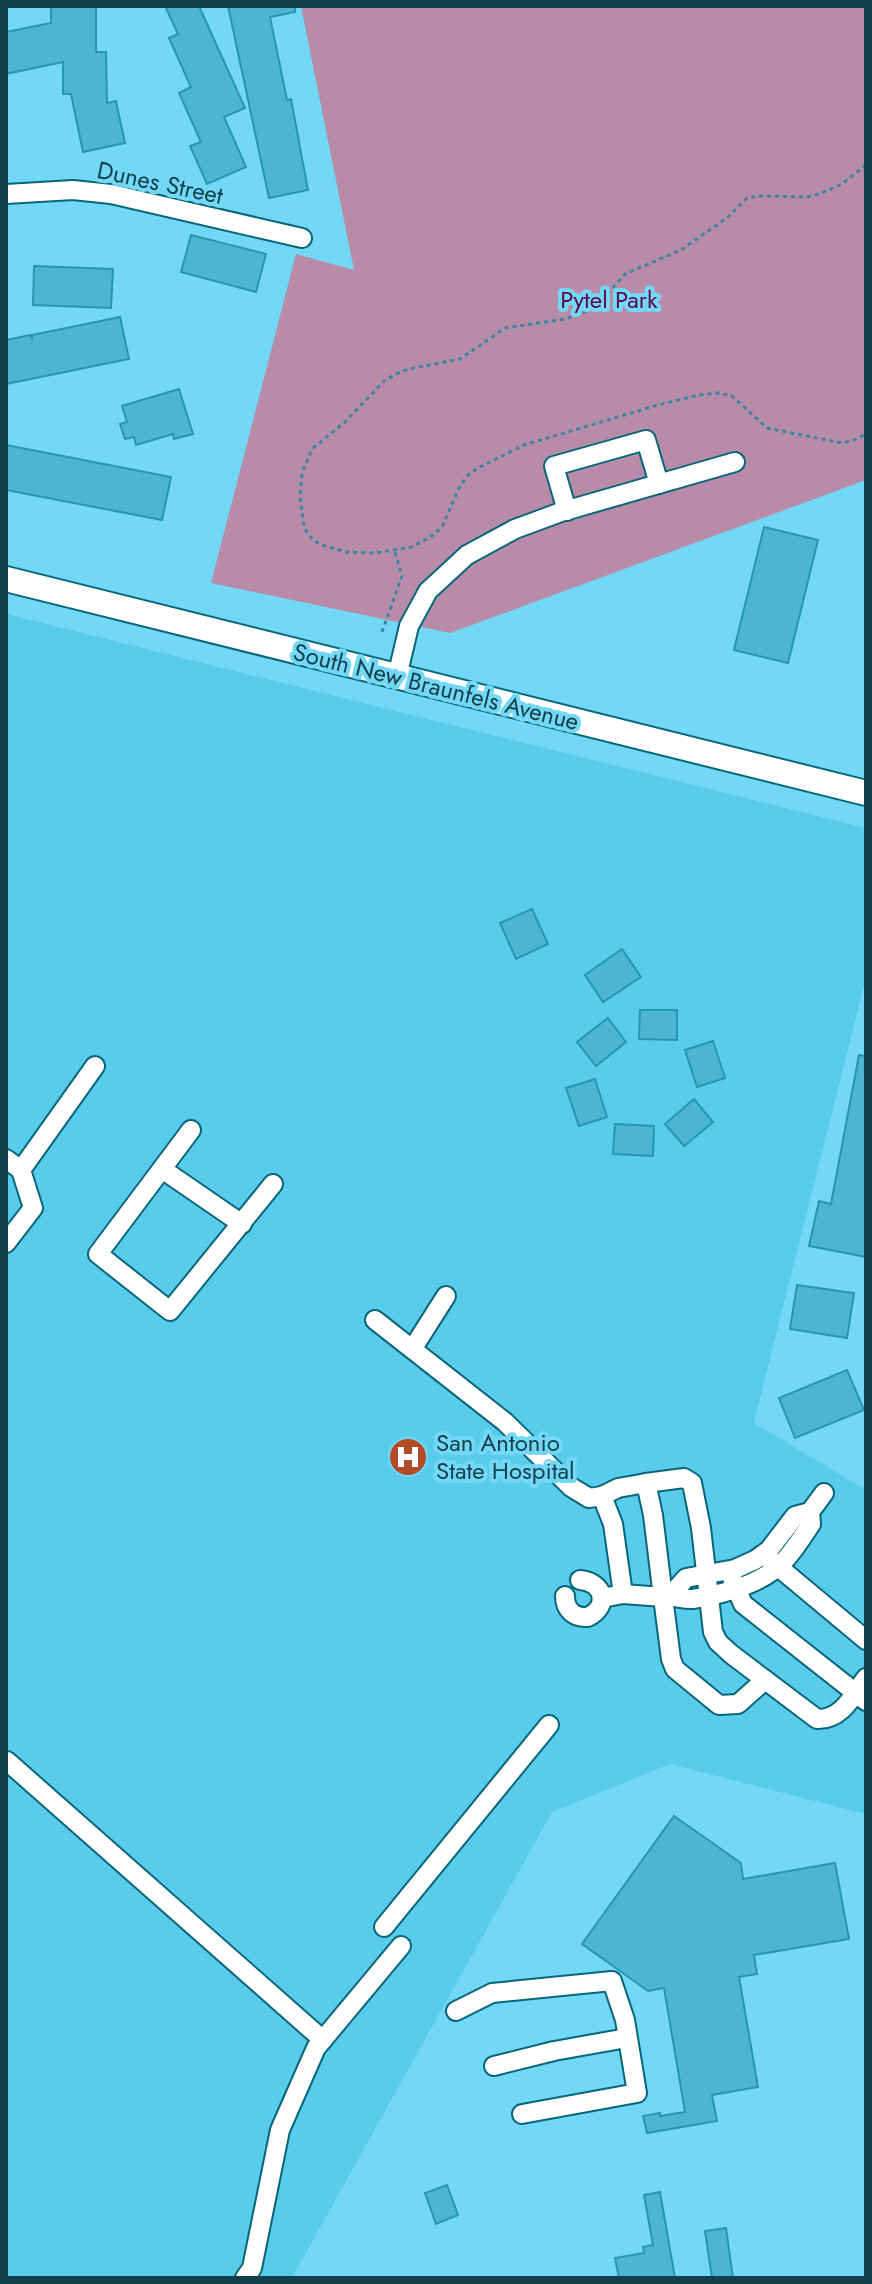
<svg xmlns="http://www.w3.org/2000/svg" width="872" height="2284" viewBox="0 0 872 2284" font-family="Jost,sans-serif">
	<rect width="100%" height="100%" fill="#72d8f5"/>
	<polygon fill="#59ccec" points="6,614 866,828 866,977 754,1423 866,1490 866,1814 670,1764 552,1812 293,2276 295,2278 6,2278"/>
	<polygon fill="#b88ba9" points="301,6 866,6 866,480 450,633 211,583 296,254 354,270"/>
	<g fill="#4cb5d2" stroke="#2697b2" stroke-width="2">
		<polygon points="51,6 96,6 96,52 106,52 107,103 116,101 125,143 83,152 71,94 63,94 63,62 6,74 6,32 51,23"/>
		<polygon points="165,6 199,6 245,108 224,117 246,167 207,184 190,146 201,142 179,93 191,87 169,38 178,34"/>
		<polygon points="228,6 295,6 295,12 270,17 287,100 291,99 308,190 269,198"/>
		<polygon points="191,235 266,254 256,292 181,272"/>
		<polygon points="34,266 113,269 111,308 33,305"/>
		<polygon points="120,317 129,359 6,384 6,340 30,335 32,338 32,335"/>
		<polygon points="179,389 193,434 174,439 173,434 136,445 134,437 125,439 120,424 127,422 122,406"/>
		<polygon points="6,445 171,477 162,520 6,490"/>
		<polygon points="764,527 818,540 788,663 734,650"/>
		<polygon points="532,909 548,944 516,959 500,923"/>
		<polygon points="622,949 641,977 603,1002 585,975"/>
		<polygon points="640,1010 677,1010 677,1040 639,1039"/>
		<polygon points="608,1018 626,1042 596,1066 577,1042"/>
		<polygon points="713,1041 725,1078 697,1087 685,1050"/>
		<polygon points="859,1055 866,1056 866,1257 809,1246 819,1201 831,1204"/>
		<polygon points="595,1079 607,1117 579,1126 566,1088"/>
		<polygon points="694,1099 713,1122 684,1146 665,1124"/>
		<polygon points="615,1124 654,1126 653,1156 613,1154"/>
		<polygon points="797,1285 854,1293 847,1338 790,1329"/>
		<polygon points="847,1370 864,1410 795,1438 779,1398"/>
		<polygon points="674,1816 741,1863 743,1879 835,1863 849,1939 754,1955 757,1974 739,1977 758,2087 712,2095 717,2121 647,2133 643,2116 660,2113 660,2116 685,2112 664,1988 648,1991 582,1944"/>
		<polygon points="447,2185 458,2215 436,2224 425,2193"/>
		<polygon points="660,2192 675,2278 619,2278 615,2258 644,2253 643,2247 653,2245 644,2195"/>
		<polygon points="726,2228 733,2278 712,2278 705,2231"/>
	</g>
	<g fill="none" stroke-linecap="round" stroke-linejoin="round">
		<g stroke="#08667a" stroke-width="22">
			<g id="minor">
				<polyline points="6,194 73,190 111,194 302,238"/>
				<polyline points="567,511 554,466 646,440 659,484"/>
				<polyline points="397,677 409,626 428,591 467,555 515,529 561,512 735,462"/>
				<polyline points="191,1130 98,1254 170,1311 273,1184"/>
				<polyline points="6,1159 21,1170 95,1066"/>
				<polyline points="162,1169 242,1224"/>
				<polyline points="6,1243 33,1208 21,1170"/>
				<path d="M375 1320 505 1422 571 1487 589 1498 602 1496 618 1488 646 1483 653 1515 663 1597C674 1595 683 1600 693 1599 724 1594 764 1583 785 1560 795 1549 803 1536 811 1524L810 1512"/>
				<polyline points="413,1348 446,1296"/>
				<path d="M646 1483 684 1478 692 1483 701 1528 713 1632 718 1642 731 1654 817 1719C842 1720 853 1695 866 1678"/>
				<polyline points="602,1496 613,1524 623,1594"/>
				<polyline points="770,1560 866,1640"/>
				<polyline points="732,1578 743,1604 866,1701"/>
				<polyline points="671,1595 686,1578 735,1569 755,1560 769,1550 795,1516 810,1512 824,1493"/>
				<path d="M565 1596C565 1610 574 1618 588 1617 610 1606 604 1582 580 1580"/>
				<polyline points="602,1598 623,1594 663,1597 671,1659 675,1669 719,1705 738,1704 765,1680"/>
				<polyline points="7,1761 323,2040"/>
				<polyline points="384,1927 549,1725"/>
				<polyline points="456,2011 492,1993 612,1981 625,2020 637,2093 522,2114"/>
				<polyline points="494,2066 554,2051 627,2038"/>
				<polyline points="245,2278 252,2268 280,2130 316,2048 401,1946"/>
			</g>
		</g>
		<g stroke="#08667a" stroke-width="28">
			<polyline id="major" points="6,579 866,793"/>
		</g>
		<g stroke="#3f879b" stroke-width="3" stroke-dasharray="4 4" stroke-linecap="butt">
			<polyline points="866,165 842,184 819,194 807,197 758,196 747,198 728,217 681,250 625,274 595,308 565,319 505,328 460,359 409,369 398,373 384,381 345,422 312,449 302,473 300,497 304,526 308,535 319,544 346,552 375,553 412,547 433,535 442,527 460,486 470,473 482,466 524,445 658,405 699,395 718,393 732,396 767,428 842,443 852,441 866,434"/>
			<polyline points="382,632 402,576 395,552"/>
		</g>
		<use href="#minor" stroke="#fff" stroke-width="18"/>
		<use href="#major" stroke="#fff" stroke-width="24"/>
	</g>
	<defs>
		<g id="hospital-disc" transform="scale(2)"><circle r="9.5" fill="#b44c28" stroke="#72d8f5"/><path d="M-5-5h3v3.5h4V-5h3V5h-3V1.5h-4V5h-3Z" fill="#fff"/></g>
	</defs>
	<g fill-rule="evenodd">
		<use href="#hospital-disc" x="408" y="1457"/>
	</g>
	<g text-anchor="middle" stroke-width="8" stroke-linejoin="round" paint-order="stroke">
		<g font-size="24" fill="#123f4b" stroke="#72d8f5">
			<text transform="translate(160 183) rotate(12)" y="8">Dunes Street</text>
			<text transform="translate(436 687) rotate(14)" y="8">South New Braunfels Avenue</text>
		</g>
		<g font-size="24" fill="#5b064a" stroke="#72d8f5">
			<text x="609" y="308">Pytel Park</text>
		</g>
		<g font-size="24" fill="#123f4b" stroke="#72d8f5" text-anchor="start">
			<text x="436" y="1451">San Antonio<tspan x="436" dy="28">State Hospital</tspan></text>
		</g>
	</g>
	<rect width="872" height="2284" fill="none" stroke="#123f4b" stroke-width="16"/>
</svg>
